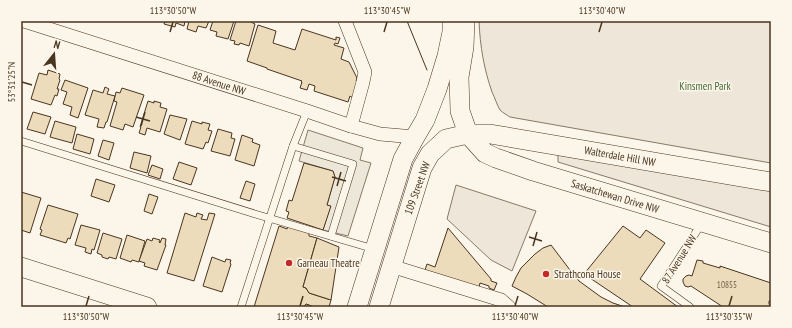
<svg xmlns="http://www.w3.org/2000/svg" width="792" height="328" viewBox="0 0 792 328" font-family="'PT Sans Narrow',sans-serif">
<rect width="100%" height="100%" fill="#fbf6e9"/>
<g fill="#ede6d9" stroke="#887966">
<path d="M479,21H771V163L510,117C507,115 503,113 500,110C497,105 495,98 492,92C484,69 480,46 479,21Z"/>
<path d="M558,155L771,189V227L558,162Z"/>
<path d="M456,185L536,211L512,271L491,260L447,219Z"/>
</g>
<path fill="#ede7d9" stroke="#887966" d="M308,130L363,148L360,160L371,163L348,236L323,230L330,207L327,205L335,177L333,171L299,161Z"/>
<g fill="#ecdcbc" stroke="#4a3520">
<path d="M165,21H185L184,26L176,23L175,27L164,24Z"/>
<path d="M189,21H209L206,28L198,26L196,32L187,29Z"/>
<path d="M213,21H234L228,39L216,36L217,32L210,30Z"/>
<path d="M236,21H249L255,24L249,46L240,43L239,45L234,44L235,41L230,40Z"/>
<path d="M258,25L276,31L273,43L295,50L302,29L336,40V37L340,38L338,44L335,43L334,45L344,48L341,59L349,62L357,78L356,81L358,82L353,98L350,96L348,102L314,91L315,86L309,84L307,90L300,88L302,82H301L302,81L267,69V68L247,61Z"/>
<path d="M48,70L60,74L59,79L60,80L57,89H59L57,96L55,95L51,105L31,99L39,73L47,75Z"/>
<path d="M65,80L88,88L78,118L70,115L72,107L63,104L67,92L61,90Z"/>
<path d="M105,87L109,89L107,94L115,96L107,122H106L104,128L97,127L99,119L85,115L93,90L103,93Z"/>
<path d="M122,88L144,95L133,127L125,124L123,130L110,126L117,102L114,101L116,92L120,93Z"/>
<path d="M148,101L154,103V101L161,103L160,107L167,109L160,132L147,128L145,135L139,133L141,127H140Z"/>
<path d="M33,112L51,117L45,134L27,129Z"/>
<path d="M170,115L187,119L180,140L164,134Z"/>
<path d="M55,121L76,127L72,143L50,137Z"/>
<path d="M192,121L202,124V122L210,124L208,130L212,131L208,143L206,142L203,149L185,144Z"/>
<path d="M218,129L232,133L231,138L235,139L230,156L211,151Z"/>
<path d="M77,134L94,139L90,154L73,149Z"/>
<path d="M242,135L253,139L252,142L260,145L254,166L235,160Z"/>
<path d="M103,140L114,143L109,160L98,156Z"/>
<path d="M134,152L151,156L147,173L130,168Z"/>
<path d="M179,162L197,168L191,185L173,179Z"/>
<path d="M304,163L333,171L335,177L327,205L331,206L323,230L287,218L289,212L286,211L289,200L292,201Z"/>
<path d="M152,165L163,169L160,179L148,175Z"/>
<path d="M96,179L115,185L109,202L91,196Z"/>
<path d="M246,181L255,184L250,201L240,198Z"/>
<path d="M21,192L41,198L30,233L21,230Z"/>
<path d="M149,194L158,197L152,214L144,211Z"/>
<path d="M48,205L78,214L70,239L68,238L66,243L40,235L42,230L40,229Z"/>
<path d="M185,213L196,217L197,213L203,215L201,219L207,220L209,213L215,214L194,281L167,273Z"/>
<path d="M81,225L100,230L94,250L92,249L91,254L85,252L86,248L75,245Z"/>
<path d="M279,226L287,229L288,226L309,233V236L317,238L303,287L306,288L309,293L331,300L329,307H314L306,304L303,307H254Z"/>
<path d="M623,226L640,238L646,230L665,243L640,279L678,307H633L584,274Z"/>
<path d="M448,228L491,279V281L497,283L494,290L489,288V286L480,283L479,287L425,270L427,264L435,267Z"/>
<path d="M103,233L122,239L116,259L109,257L108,259L102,257V255L97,253Z"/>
<path d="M127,235L145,241L139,262L132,260L131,262L120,258Z"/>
<path d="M153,238L160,240L159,242L160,243L162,238L166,239L165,245H166L157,270L144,266L145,263L139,261L147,239L152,241Z"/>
<path d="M317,238L339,247L331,300L309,293L306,288L303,287Z"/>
<path d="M551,245L570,270L579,281L601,297L613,303L625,307H548L527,294L512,286L516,277L521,268L535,254L543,248Z"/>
<path d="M212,257L225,262L226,259L231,260L230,263L231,264L222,292L203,286Z"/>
<path d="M697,260L703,261V263L720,268V266L771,283V300L769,301V304L771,307H723L691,286L688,287L685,286L683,282V279L686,276L689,275L692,276Z"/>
<path d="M306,304L314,307H303Z"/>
</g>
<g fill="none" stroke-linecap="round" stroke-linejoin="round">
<defs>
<g id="service">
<path d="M21,141L255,214L374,249"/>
<path d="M293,146L353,164L331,236"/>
<path d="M241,307L293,146L307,111"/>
<path d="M690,307L661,286L702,223"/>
</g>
<g id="minor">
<path d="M24,21L307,111L351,126L380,134L415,137"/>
<path d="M345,21L365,72L363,82L351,126"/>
<path d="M391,266L501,300L509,307"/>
</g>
<g id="secondary">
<path d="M465,21L464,47L459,77L460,111L468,134L485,153L496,158L533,171L771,243"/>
<path d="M21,267L147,307"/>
<path d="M357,307L403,159L415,137L425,120L437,89L447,56L452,32V21"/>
<path d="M379,307L422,168L430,154L446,139L468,134H490L771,182"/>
</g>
</defs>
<use href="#service" stroke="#4a3520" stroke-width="8"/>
<use href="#minor" stroke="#4a3520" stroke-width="14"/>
<use href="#secondary" stroke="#4a3520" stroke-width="20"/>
<use href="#service" stroke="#fbf6e9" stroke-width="7"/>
<use href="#minor" stroke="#fbf6e9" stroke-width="13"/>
<use href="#secondary" stroke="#fbf6e9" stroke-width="19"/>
<path stroke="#4a3520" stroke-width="1" d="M407,21L427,70"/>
</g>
<path fill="none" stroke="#4a3520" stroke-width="1.5" d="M170,32L173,22M384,32L387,22M599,32L602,22M22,82L32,85M136,117L150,121M141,126L145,112M332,177L346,181M337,186L341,172M529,237L542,241M533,246L537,232M86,306L89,296M300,306L303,296M515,306L518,296M729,306L732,296"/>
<g fill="#c62828" stroke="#fbf6e9" stroke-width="1.5">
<circle cx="289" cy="263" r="4"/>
<circle cx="546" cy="274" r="4"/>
</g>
<g text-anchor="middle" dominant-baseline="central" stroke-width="3" stroke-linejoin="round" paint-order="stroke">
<g font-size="9" fill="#725f47">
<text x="727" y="284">10855</text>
</g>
<g font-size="11" fill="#4a3520" stroke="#fbf6e9">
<text transform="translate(219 83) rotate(18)">88 Avenue NW</text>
<text transform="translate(620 156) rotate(10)">Walterdale Hill NW</text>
<text transform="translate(417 188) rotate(-70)">109 Street NW</text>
<text transform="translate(615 196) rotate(17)">Saskatchewan Drive NW</text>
<text transform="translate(679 259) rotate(-58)">87 Avenue NW</text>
</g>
<g font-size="11" fill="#436837" stroke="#fbf6e9">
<text x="705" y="86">Kinsmen Park</text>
</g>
<g font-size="11" fill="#4a3520" stroke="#fbf6e9" text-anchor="start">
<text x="297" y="263">Garneau Theatre</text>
<text x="554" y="274">Strathcona House</text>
</g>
</g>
<rect width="792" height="328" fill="none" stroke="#fbf6e9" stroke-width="44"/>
<g transform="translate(54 54) rotate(17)" stroke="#fbf6e9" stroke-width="3" paint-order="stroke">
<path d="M0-3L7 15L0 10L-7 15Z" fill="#4a3520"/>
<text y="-6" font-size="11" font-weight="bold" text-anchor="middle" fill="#4a3520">N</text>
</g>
<rect x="22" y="22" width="748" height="284" fill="none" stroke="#4a3520" stroke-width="1.5"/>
<g font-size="10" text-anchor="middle" fill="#4a3520">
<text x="173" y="14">113°30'50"W</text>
<text x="387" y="14">113°30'45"W</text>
<text x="602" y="14">113°30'40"W</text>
<text transform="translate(11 82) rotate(-90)" y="4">53°31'25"N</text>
<text x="86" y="320">113°30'50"W</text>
<text x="300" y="320">113°30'45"W</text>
<text x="515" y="320">113°30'40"W</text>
<text x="729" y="320">113°30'35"W</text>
</g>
</svg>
